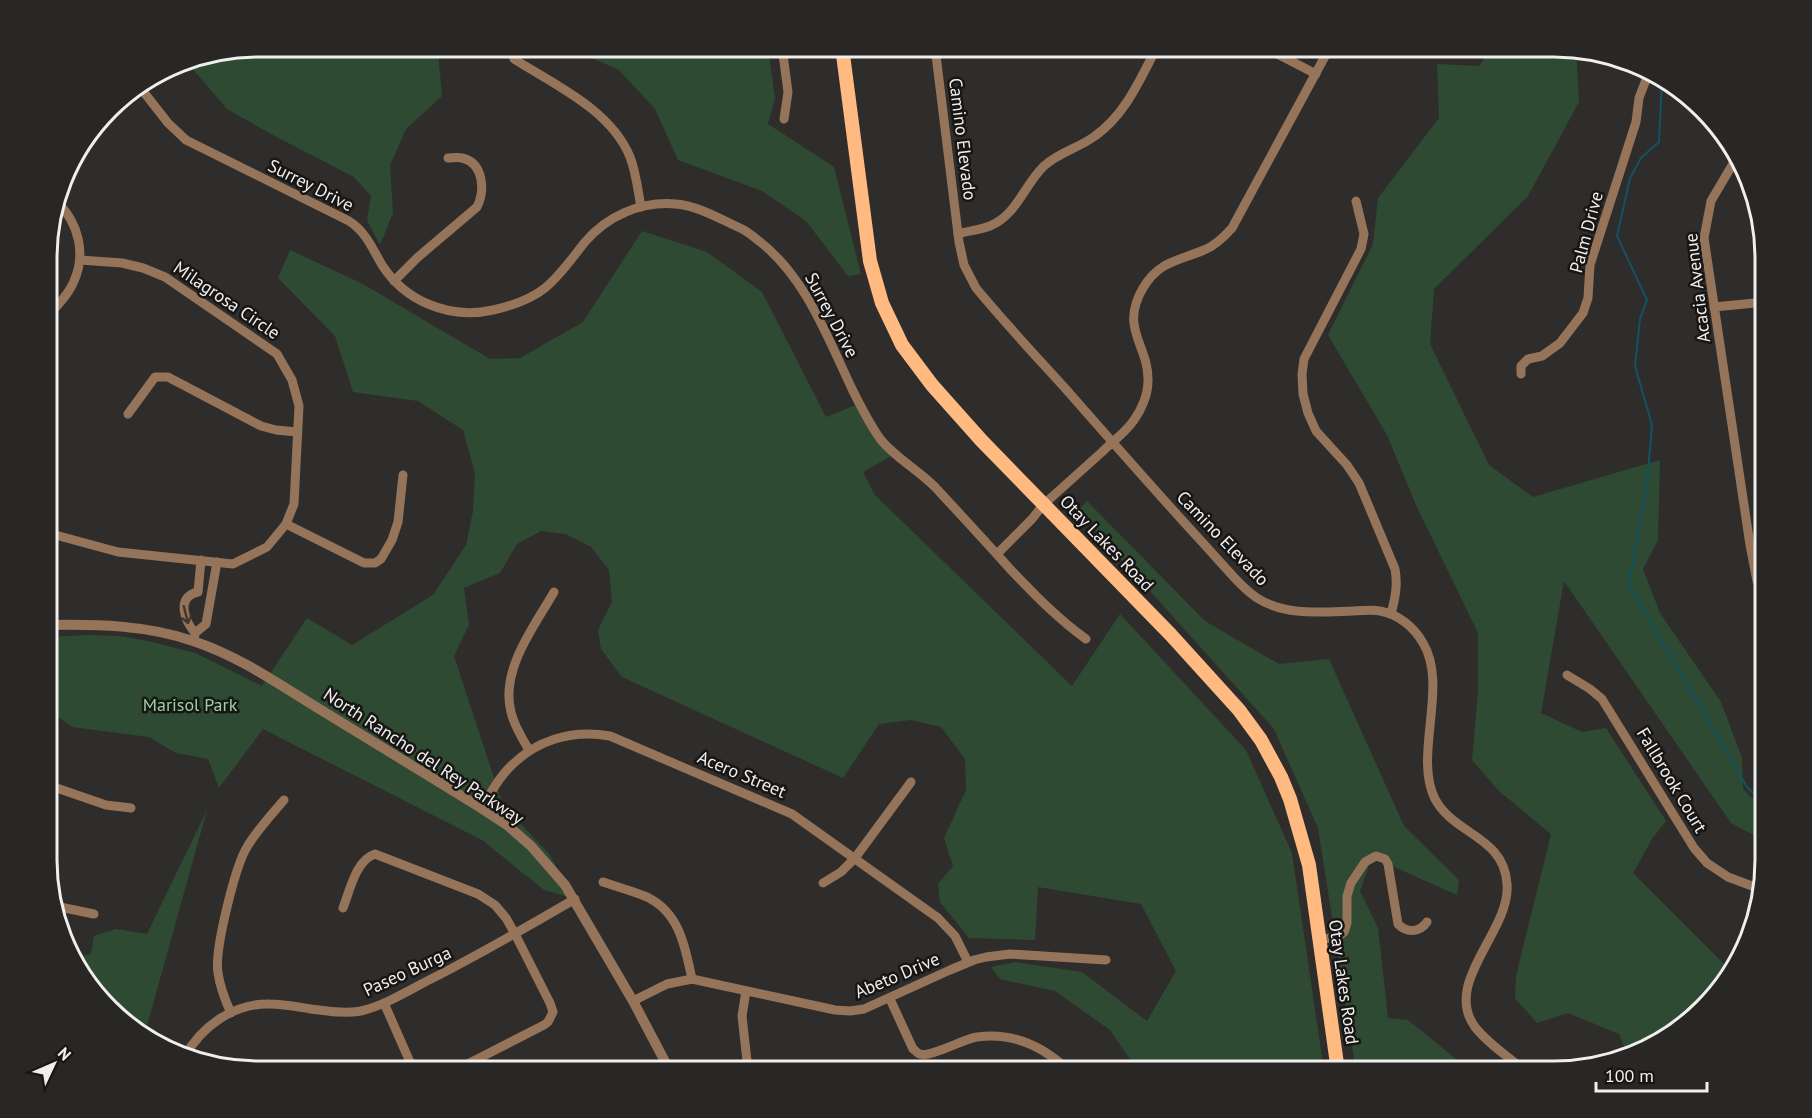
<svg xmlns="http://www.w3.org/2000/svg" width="1812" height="1118" viewBox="0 0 1812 1118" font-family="'PT Sans',sans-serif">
<rect width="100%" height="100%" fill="#2f2d2b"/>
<g fill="#2e4a33">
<path d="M258,47H443L438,52L442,96L406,129L390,165L393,213L380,245L367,220L371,196L354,177L269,133L227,109L186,61Z"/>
<path d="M567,47H768L775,99L768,124L834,167L861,274L848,276L806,221L762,191L678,160L655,109L619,70Z"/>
<path d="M1489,47H1555L1576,49L1579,102L1528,196L1434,289L1430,344L1489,465L1533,497L1660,460L1658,540L1643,569L1660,613L1721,702L1742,758L1743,789L1765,811V841L1731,823L1564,581L1541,713L1582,732L1606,728L1666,821L1652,839L1633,873L1732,972L1730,977L1660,1043L1627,1053L1619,1034L1568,1013L1537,1023L1515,998L1516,976L1551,834L1499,791L1472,760L1478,692V633L1416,505L1387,435L1328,335L1373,244L1378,198L1439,118L1437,64L1480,66Z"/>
<path d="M642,231L707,252L762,292L826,417L858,404L895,454L863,472L874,494L1072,686L1120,614L1246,750L1292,853L1324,1071H1138L1110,1030L1055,991L1000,979L991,967L1015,962L1082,972L1147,1021L1176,971L1141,904L1038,887L1035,940L969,938L940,902L938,884L953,866L944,838L966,790L965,759L941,727L911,720L879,724L843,778L622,677L601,649L598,630L612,602L609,570L591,547L566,534L541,531L517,544L500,573L464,588L469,625L454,656L503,805L549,854L575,899L544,890L482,840L263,729L219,788L208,759L176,753L149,737L72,727L57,716L48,698V637L89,635L119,636L148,641L195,653L262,686L307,618L352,645L433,595L466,545L473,511L475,473L463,430L418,401L353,392L335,336L278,278L290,250L363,284L490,359L520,358L583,322Z"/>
<path d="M1087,501L1205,621L1279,664L1329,659L1404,826L1459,880L1457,895L1372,857L1360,891L1378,928L1388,1018L1408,1020L1471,1071H1356L1318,828L1274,729L1078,511Z"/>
<path d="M207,810L145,1033L143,1037L82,977L75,958L91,954L94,936L116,929L147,934Z"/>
</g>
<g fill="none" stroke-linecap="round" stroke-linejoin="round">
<path stroke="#135264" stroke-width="2" d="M1662,78L1659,142L1641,158L1630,178L1617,236L1647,300L1640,319L1635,366L1652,425L1647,484L1629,585L1747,787L1765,804"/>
<g stroke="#967459" stroke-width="9">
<path d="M782,47L788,92L784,119"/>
<path d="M935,47L959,242L964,265L976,288C1004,322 1034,354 1064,387C1100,428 1136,469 1173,510C1189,528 1205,545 1221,563C1232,575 1243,589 1257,598C1285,616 1320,612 1353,611C1362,611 1372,609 1380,611C1398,614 1414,627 1423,643C1449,686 1413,756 1435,799C1454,835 1504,836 1507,884C1511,931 1442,982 1475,1027C1488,1044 1509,1057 1525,1071"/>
<path d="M1264,47L1316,74"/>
<path d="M514,59C555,85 611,110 630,157C636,172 638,191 641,207"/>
<path d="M139,86L168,123L186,140L349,221C366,232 372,248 382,265C393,282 409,296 428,304C449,313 471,315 493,310C511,306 530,300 545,288C561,275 572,258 585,242C607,216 641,201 676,204C699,206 722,220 742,229C748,232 754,237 759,241C806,277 828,339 853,391C861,407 870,425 881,440C896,458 918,470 935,487C960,514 986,542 1011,570C1035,595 1058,619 1086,639"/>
<path d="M1737,153L1734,162L1711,201L1704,238L1750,545L1757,581L1765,603"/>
<path d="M1356,201L1364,234L1361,249L1304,359L1302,374L1303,394L1308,413L1316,431L1347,465L1359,483L1395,569C1398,585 1395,599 1391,614"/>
<path d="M958,234C968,231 980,230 990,226C1017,215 1024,185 1044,166C1059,152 1079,148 1095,136C1126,114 1140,79 1157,47"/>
<path d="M394,281L417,258L477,207C485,191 484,163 462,158C458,157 452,158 448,158"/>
<path d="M1714,307L1765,302"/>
<path d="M48,316C57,306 69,294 74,281C86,254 79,223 57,202"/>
<path d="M1521,374V366L1528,359L1542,356L1560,343L1583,313L1588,298L1590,265L1636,122L1639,98L1649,72"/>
<path d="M128,414L155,377H168L261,426L276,430L297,432"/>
<path d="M286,524L364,563H375L381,559L392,540L398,522L403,475"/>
<path d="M48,533L118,552L233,564L267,547L286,524L294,504L299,406L292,380L277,354L165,277L143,268L122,263L80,260"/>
<path d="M997,554L1032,519L1043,505C1063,487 1082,470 1102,452C1112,442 1126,432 1134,420C1142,409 1148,394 1148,381C1149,345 1119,329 1143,288C1159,261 1178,261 1204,250C1215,246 1224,237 1232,228L1330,47"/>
<path d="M195,633L206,624L217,562"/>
<path d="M194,641L195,633C185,621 175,597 198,592L201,560"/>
<path d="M1567,675L1590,689L1602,699L1694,848L1707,863L1728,877L1760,889"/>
<path d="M529,750C522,738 514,726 511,712C500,670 534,627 554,592"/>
<path d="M48,785L106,805L131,808"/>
<path d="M481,808C490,795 497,780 508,769C535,740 572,729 610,736L792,814L938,918L955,936L968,962"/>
<path d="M603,882C617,887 633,891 647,897C680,913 685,947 692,979"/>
<path d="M823,883L841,872L855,858L911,782"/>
<path d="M55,906L94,914"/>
<path d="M343,908C350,890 356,860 375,854L478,894L495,905L506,918L515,934L550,1003L553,1012L548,1022L544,1025L454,1071"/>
<path d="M1320,940L1339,936L1344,932L1347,923V896L1351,883L1365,862L1376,856L1385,859L1388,864L1398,924C1407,933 1419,933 1427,922"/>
<path d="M746,991L742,1016L747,1061"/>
<path d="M890,999L913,1049C915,1050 918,1054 920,1054C930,1058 963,1039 977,1037C1013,1032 1044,1047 1069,1071"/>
<path d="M633,1001L667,984L692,979L835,1010L850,1011L864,1009L950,970L974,960L986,957L1010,954L1106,960"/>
<path d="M384,1003L414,1071"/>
<path d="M231,1013C225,1000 220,987 218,973C214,951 235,867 247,847C257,830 271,815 284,800"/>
<path d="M185,1056C202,1026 234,1003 270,1004C284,1004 298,1007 311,1009C328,1011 344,1014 361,1011C386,1005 409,990 431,979C480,954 527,927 575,899"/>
</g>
<path stroke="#967459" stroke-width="10" d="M48,625C97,624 146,625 193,641C239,656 280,685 321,710C375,743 428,775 481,808L507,825L531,846L565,885L633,1001L670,1071"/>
<path stroke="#ffba81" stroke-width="14" d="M842,47L870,261L882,303L902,345L932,385L981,440L1171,635L1239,710L1261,740L1281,777L1290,799L1309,865L1338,1071"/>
</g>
<defs><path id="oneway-shaft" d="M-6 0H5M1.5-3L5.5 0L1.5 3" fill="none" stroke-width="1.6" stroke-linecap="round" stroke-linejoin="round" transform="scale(1.5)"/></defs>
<use stroke="#43372d" href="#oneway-shaft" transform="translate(186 615) rotate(76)"/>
<g text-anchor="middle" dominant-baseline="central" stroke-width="5" stroke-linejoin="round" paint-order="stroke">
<g font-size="18" fill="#f0efed" stroke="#171615">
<text transform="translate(963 139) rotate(83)">Camino Elevado</text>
<text transform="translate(311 185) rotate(27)">Surrey Drive</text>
<text transform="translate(1586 232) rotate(-75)">Palm Drive</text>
<text transform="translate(1697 288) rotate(-97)">Acacia Avenue</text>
<text transform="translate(227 300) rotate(34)">Milagrosa Circle</text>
<text transform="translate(832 315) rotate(62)">Surrey Drive</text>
<text transform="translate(1223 538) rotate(46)">Camino Elevado</text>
<text transform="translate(1107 543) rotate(46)">Otay Lakes Road</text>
<text transform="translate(424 756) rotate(33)">North Rancho del Rey Parkway</text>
<text transform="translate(742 774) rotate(23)">Acero Street</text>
<text transform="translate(1672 780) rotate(59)">Fallbrook Court</text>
<text transform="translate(407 971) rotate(-25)">Paseo Burga</text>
<text transform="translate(897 975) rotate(-23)">Abeto Drive</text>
<text transform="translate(1344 982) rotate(82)">Otay Lakes Road</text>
</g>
<g font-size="18" fill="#97d5a0" stroke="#171615">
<text x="190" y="704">Marisol Park</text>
</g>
</g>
<path d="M0 0H1812V1118H0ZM258 57H1554A201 201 0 0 1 1755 258V860A201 201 0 0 1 1554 1061H258A201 201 0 0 1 57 860V258A201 201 0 0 1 258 57Z" fill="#282726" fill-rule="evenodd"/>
<path fill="none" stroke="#f0efed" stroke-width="3" d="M258 57H1554A201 201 0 0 1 1755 258V860A201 201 0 0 1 1554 1061H258A201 201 0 0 1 57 860V258A201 201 0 0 1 258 57Z"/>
<g transform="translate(54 1064) rotate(46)" stroke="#171615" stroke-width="4.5" paint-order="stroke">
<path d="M0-4.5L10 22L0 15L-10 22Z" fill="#f0efed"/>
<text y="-9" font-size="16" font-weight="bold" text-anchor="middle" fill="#f0efed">N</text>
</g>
<path d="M1596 1082v9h111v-9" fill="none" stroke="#f0efed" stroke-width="3"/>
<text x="1605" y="1082" font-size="18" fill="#f0efed" stroke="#171615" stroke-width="4.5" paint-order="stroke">100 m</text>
</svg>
